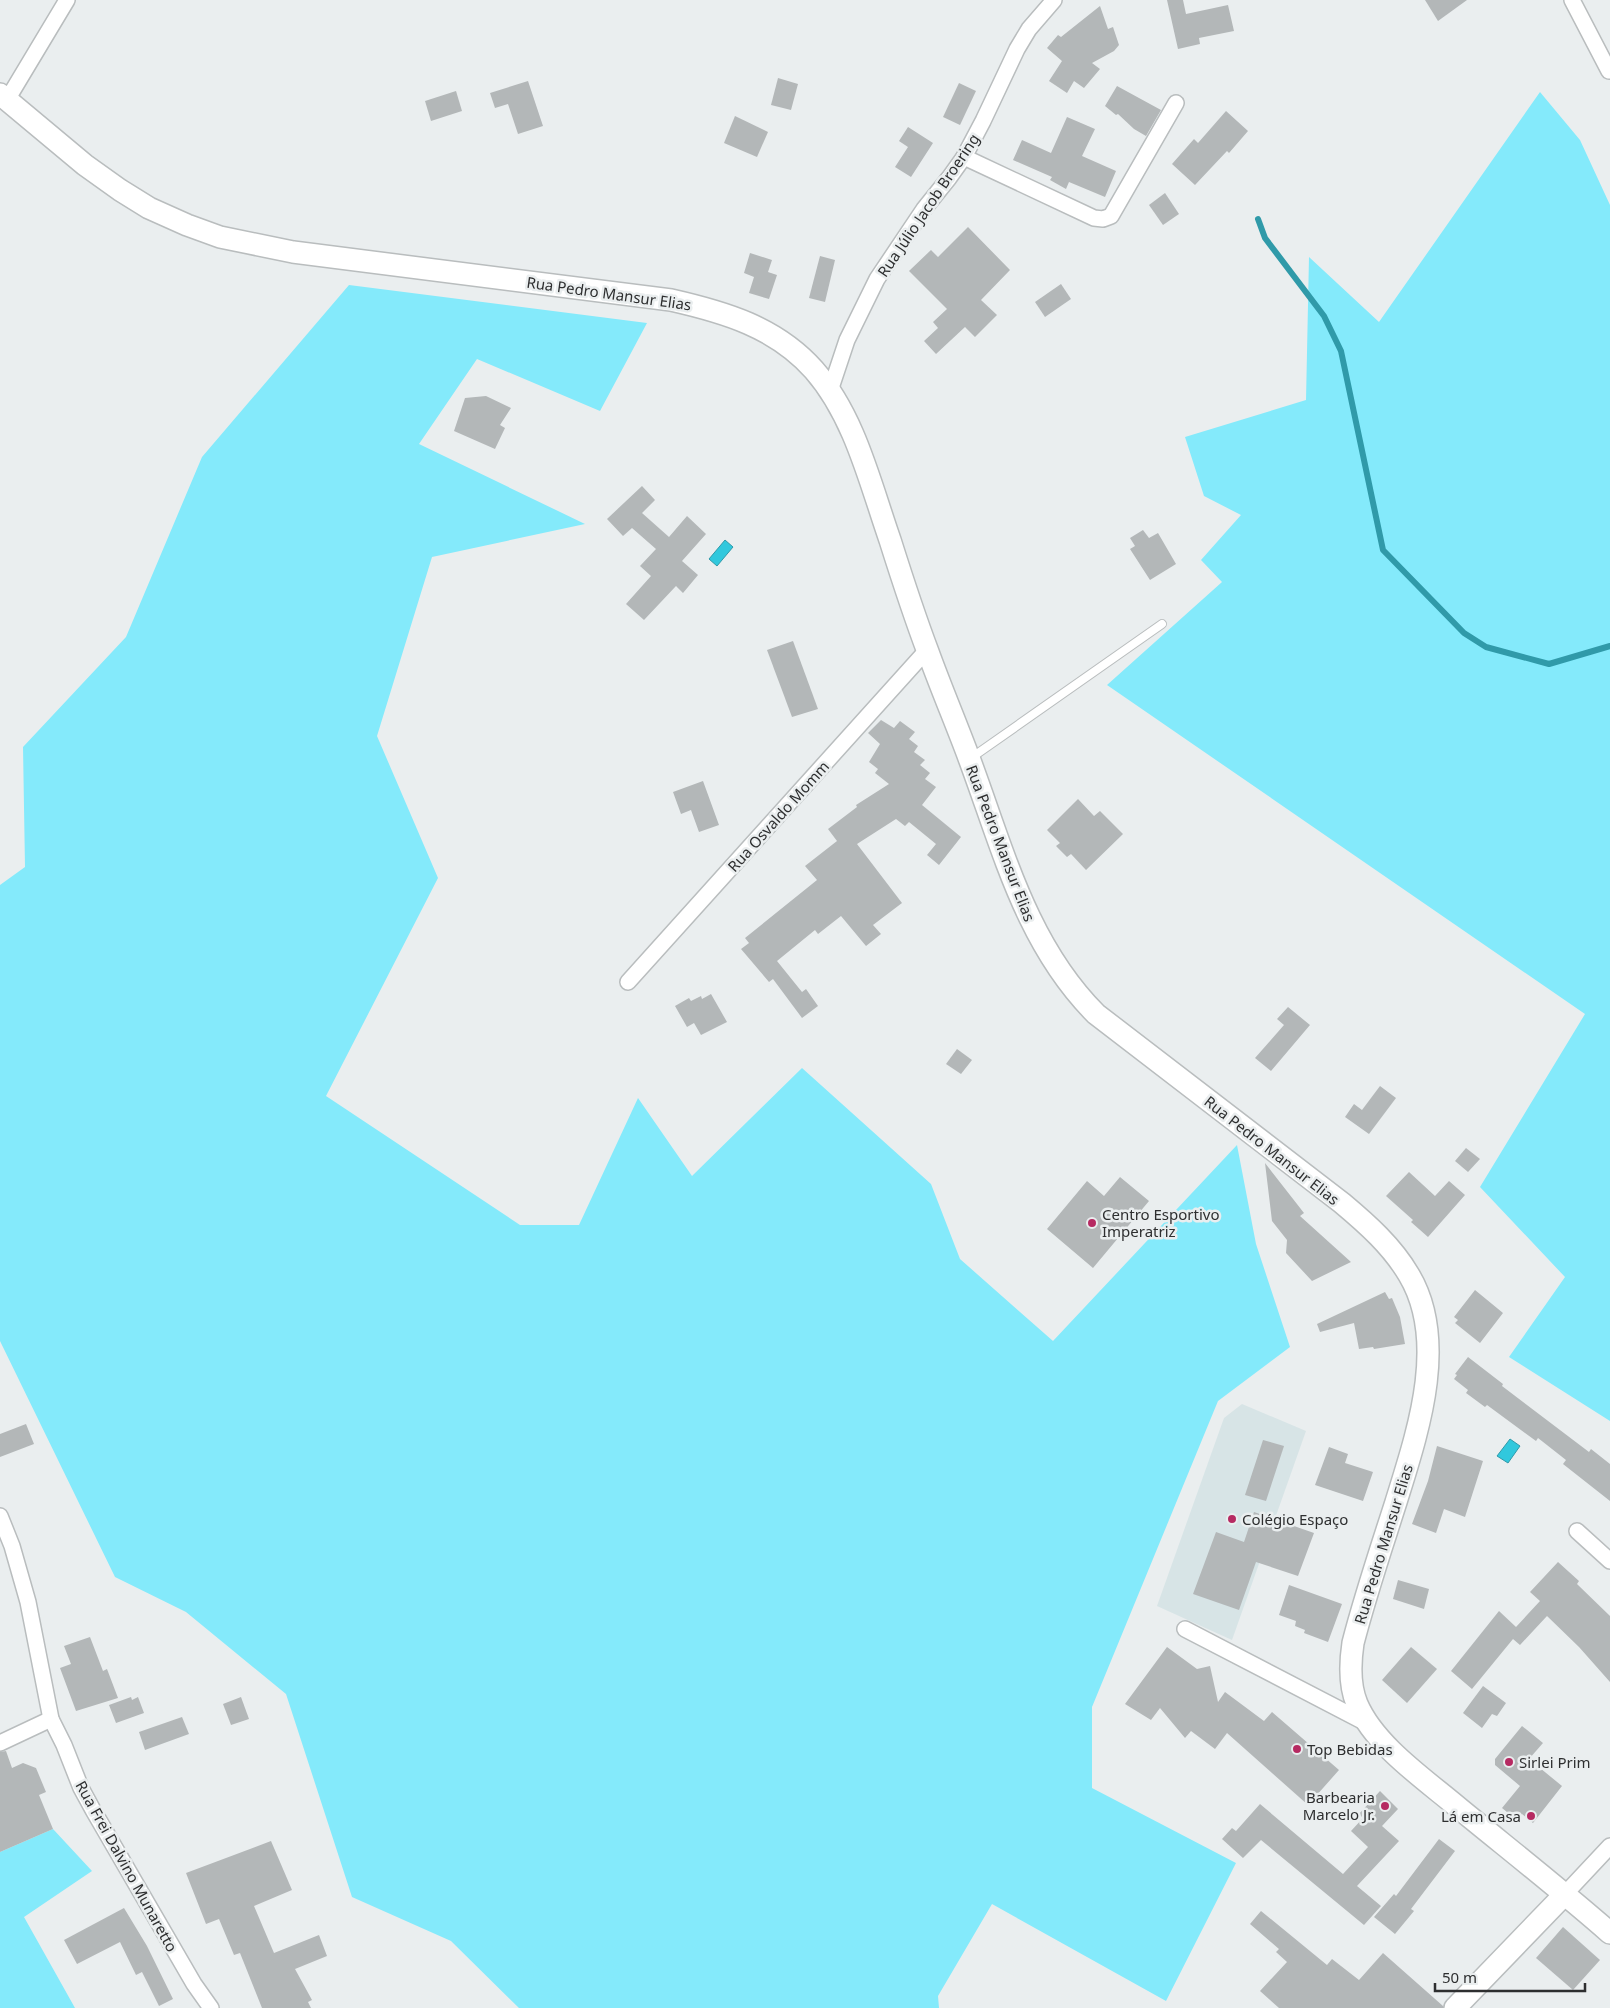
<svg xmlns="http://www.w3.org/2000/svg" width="1610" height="2008" viewBox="0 0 1610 2008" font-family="'Noto Sans',sans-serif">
<rect width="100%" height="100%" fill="#eaeeef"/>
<path fill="#d7e4e6" d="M1242,1404L1306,1431L1232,1640L1157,1606L1224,1418Z"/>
<g fill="#84eafb">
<path d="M1540,92L1580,140L1610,205V1421L1509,1357L1565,1277L1480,1187L1585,1014L1107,685L1222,582L1201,560L1241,515L1204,496L1185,437L1306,400L1309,257L1379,322Z"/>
<path d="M349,285L647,323L600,411L477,359L419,444L585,524L432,557L377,736L438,878L326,1096L520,1225H579L638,1098L692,1176L802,1068L931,1184L960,1259L1053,1341L1237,1145L1256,1244L1290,1347L1218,1401L1092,1707V1788L1236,1863L1166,2001L992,1904L938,1996L939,2008H519L451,1941L352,1897L286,1694L186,1612L115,1577L0,1341V885L25,867L23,747L126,637L202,457Z"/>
<path d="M53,1829L92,1871L24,1917L75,2008H0V1852Z"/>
</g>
<g fill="#31c8dd" stroke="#309aa9">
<path d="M725,540L733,547L717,566L709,559Z"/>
<path d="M1510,1439L1520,1446L1508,1463L1497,1456Z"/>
</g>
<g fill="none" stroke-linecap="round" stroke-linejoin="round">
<path stroke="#309aa9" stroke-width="6" d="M1258,219L1265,238L1324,316L1341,351L1383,550L1464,633L1486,647L1549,664L1610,646"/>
</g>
<g fill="#b3b7b8">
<path d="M1167,0H1183L1186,14L1228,5L1234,31L1199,38L1200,44L1178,49Z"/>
<path d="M1425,0H1467L1438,21Z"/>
<path d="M1100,6L1108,29L1113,27L1119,45L1114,51L1092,63L1100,69L1084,88L1074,81L1067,93L1049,81L1062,61L1047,48L1058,35L1061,37Z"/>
<path d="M778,78L798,84L791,110L771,105Z"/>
<path d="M528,81L543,126L518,134L508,104L495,108L490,93Z"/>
<path d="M959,83L976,91L960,125L943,117Z"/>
<path d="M1117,86L1161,110L1146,136L1134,129L1118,114L1116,115L1105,106Z"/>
<path d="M456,91L462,111L431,121L425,101Z"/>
<path d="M1226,111L1248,131L1229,153L1227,151L1195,185L1172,164L1194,139L1198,143Z"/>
<path d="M735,116L768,132L757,157L724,143Z"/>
<path d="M1067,117L1095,129L1082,156L1116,171L1105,197L1069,182L1066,189L1050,180L1052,177L1013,160L1022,140L1051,153Z"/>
<path d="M908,127L933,143L911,177L895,167L908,147L899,141Z"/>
<path d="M1165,193L1179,214L1163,225L1149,205Z"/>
<path d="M968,227L1010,270L981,300L997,315L975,337L965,327L936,354L924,341L938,328L933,322L947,309L909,271L931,250L938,257Z"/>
<path d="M750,253L772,260L768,272L777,275L769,299L749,293L754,277L744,273Z"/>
<path d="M820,256L835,260L825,302L809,298Z"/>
<path d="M1061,284L1071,299L1045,317L1035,302Z"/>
<path d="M486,396L511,408L500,425L505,428L495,449L454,431L465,398Z"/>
<path d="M642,486L655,500L642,513L669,537L687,516L706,534L682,561L698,575L683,593L676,586L644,620L626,604L651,576L640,566L656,549L632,528L623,536L607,519Z"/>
<path d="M1143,530L1149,538L1158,533L1176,564L1150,580L1130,549L1135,546L1130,538Z"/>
<path d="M793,641L818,709L792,717L767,650Z"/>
<path d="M881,720L894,728L900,721L915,732L909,739L918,746L914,752L925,760L920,765L930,773L925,779L936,787L922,805L961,837L939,865L927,855L936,844L909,822L905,826L896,819L857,844L902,903L873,925L881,934L866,946L841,916L818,934L815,930L777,961L802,992L806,989L818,1006L802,1018L773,979L769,982L741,949L749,943L745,938L817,880L805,866L837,841L828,829L857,807L856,805L889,784L875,773L878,769L869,762L880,744L868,733Z"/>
<path d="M703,781L719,825L699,832L691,810L681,814L673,792Z"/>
<path d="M1078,799L1094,816L1100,811L1123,834L1086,870L1071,854L1067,857L1056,846L1060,843L1047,830Z"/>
<path d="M711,994L727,1022L701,1035L694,1023L687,1027L675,1006L689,998L691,1001L701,996L702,999Z"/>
<path d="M1288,1007L1310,1025L1271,1071L1255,1058L1284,1025L1277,1019Z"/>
<path d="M957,1049L972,1060L961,1074L946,1064Z"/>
<path d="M1380,1086L1396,1098L1369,1134L1345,1117L1354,1104L1362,1110Z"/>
<path d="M1466,1148L1480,1159L1468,1172L1455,1161Z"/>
<path d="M1265,1163L1304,1213L1300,1216L1351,1262L1312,1281L1286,1253L1287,1240L1272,1221Z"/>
<path d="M1409,1172L1435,1196L1449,1181L1465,1195L1428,1237L1411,1222L1413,1220L1386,1196Z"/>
<path d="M1120,1177L1149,1201L1093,1268L1047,1229L1087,1181L1104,1196Z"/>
<path d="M1475,1290L1503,1313L1480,1343L1455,1323L1458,1320L1454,1317Z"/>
<path d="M1385,1292L1389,1299L1392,1298L1400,1317L1405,1344L1374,1349L1373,1347L1359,1349L1354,1323L1320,1332L1317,1324Z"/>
<path d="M1468,1357L1503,1384L1502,1386L1589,1452L1591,1449L1610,1464V1501L1563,1464L1566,1460L1538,1438L1536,1441L1487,1405L1485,1407L1466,1393L1468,1390L1454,1379L1457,1375L1455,1374Z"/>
<path d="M26,1424L34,1444L0,1457V1434Z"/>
<path d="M1263,1440L1284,1446L1266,1501L1245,1495Z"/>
<path d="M1437,1446L1483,1461L1465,1517L1444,1509L1436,1533L1412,1524L1428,1481Z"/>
<path d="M1329,1447L1348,1454L1345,1463L1373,1472L1363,1501L1315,1485Z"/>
<path d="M1254,1512L1314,1533L1298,1576L1256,1562L1239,1610L1193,1594L1216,1532L1244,1542Z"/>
<path d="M1558,1562L1579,1581L1577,1584L1610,1616V1682L1579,1647L1547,1616L1520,1645L1513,1639L1472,1689L1451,1671L1499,1611L1516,1627L1540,1601L1530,1592Z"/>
<path d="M1398,1580L1429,1589L1424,1609L1393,1599Z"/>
<path d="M1289,1585L1342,1604L1328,1642L1304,1633L1305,1630L1295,1626L1296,1621L1279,1615Z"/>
<path d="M90,1637L103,1671L107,1669L118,1698L76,1711L60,1668L71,1664L64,1646Z"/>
<path d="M1167,1647L1197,1669L1210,1666L1218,1702L1225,1692L1264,1721L1272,1712L1339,1770L1308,1805L1227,1733L1215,1749L1191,1731L1185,1738L1160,1708L1151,1720L1125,1704Z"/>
<path d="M1411,1647L1437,1669L1407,1703L1382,1680Z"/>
<path d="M1483,1686L1506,1703L1497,1716L1492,1714L1482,1728L1463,1713Z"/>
<path d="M131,1697L132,1700L138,1697L144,1713L116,1723L109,1705Z"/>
<path d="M241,1697L249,1719L231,1725L223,1704Z"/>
<path d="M182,1717L189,1734L145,1750L139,1732Z"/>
<path d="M1522,1726L1543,1743L1529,1759L1562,1786L1533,1823L1522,1814L1517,1820L1502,1808L1520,1786L1495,1765V1759Z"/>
<path d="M6,1751L12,1768L23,1763L36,1768L46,1792L39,1795L53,1829L0,1852V1752Z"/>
<path d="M1380,1791L1398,1809L1382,1826L1399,1841L1357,1886L1381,1906L1364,1925L1261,1840L1243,1858L1222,1839L1232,1828L1236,1831L1260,1804L1343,1874L1368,1847L1351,1831L1363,1818L1359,1814Z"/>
<path d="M1439,1839L1455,1851L1411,1909L1414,1911L1395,1934L1374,1917L1394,1894L1396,1896Z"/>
<path d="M271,1841L292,1890L254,1906L274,1953L319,1935L327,1956L295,1969L312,2000L308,2002L311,2008H262L240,1953L234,1955L219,1919L206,1924L186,1873Z"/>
<path d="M124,1908L147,1946L173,1999L159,2006L142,1972L136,1975L120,1942L77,1964L64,1940Z"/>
<path d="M1261,1911L1327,1965L1332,1959L1359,1980L1383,1953L1443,2006V2008H1279L1260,1991L1287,1962L1276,1952L1279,1949L1250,1924Z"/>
<path d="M1563,1927L1600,1960L1573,1990L1536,1958Z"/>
</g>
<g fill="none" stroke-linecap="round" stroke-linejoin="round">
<defs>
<path id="lane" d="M971,758L1162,624"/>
<g id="street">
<path d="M1572,0L1609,71"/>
<path d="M7,100L67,0"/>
<path d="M964,157L1094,218L1103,219L1111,216L1176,103"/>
<path d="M830,391L847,340L877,279L924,209L949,178L964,157L983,121L1017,49L1029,29L1054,0"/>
<path d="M628,982L927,650"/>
<path d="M0,1516L12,1546L28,1602L51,1719L64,1745L81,1788L93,1810L194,1984L211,2008"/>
<path d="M1577,1531L1610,1561"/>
<path d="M1185,1629L1368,1724"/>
<path d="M0,1743L51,1719"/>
<path d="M1565,1894L1610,1846"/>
</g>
<g id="secondary">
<path d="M0,94L85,165L120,190L149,208L187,225L220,237L293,252L671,300C724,312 776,327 814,370C855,417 870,483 890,540C902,578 914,615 928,652C941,688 956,723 969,758C1003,849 1026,944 1096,1014L1342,1203C1367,1224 1392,1246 1409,1275C1449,1342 1417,1434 1396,1502C1381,1549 1365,1596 1353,1643C1350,1663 1349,1685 1357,1704C1375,1746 1426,1780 1460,1809C1510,1850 1561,1890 1610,1933"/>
<path d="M1455,2008L1565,1894"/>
</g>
</defs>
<use href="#lane" stroke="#b9bdbe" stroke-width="10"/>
<use href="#street" stroke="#b9bdbe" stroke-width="18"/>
<use href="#secondary" stroke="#b9bdbe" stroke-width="24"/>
<use href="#lane" stroke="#fff" stroke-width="8"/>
<use href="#street" stroke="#fff" stroke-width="15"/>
<use href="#secondary" stroke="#fff" stroke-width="21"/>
</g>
<g fill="#b62a62" stroke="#eaeeef" stroke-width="2">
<circle cx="1092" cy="1223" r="5"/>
<circle cx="1232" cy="1519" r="5"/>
<circle cx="1297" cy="1749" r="5"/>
<circle cx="1509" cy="1762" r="5"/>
<circle cx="1385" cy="1806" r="5"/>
<circle cx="1531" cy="1816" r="5"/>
</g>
<g text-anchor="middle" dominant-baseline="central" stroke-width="5" stroke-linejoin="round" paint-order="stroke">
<g font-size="15" fill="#2e2f30" stroke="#eaeeef">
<text transform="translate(928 205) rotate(-56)">Rua Júlio Jacob Broering</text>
<text transform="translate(609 293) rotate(8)">Rua Pedro Mansur Elias</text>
<text transform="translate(778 816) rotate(-48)">Rua Osvaldo Momm</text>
<text transform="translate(1001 843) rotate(69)">Rua Pedro Mansur Elias</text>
<text transform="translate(1272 1150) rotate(38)">Rua Pedro Mansur Elias</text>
<text transform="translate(1383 1544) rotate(-73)">Rua Pedro Mansur Elias</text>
<text transform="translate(127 1866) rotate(61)">Rua Frei Dalvino Munaretto</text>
</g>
<g font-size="15" fill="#2e2f30" stroke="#eaeeef" text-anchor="start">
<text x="1102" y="1214">Centro Esportivo<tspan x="1102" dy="17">Imperatriz</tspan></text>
<text x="1242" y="1519">Colégio Espaço</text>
<text x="1307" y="1749">Top Bebidas</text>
<text x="1519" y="1762">Sirlei Prim</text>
<text x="1375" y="1797" text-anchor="end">Barbearia<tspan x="1375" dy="17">Marcelo Jr.</tspan></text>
<text x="1521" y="1816" text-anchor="end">Lá em Casa</text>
</g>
</g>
<path d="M1435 1983v8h150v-8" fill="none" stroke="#2e2f30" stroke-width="2.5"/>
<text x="1442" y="1983" font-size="15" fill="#2e2f30" stroke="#eaeeef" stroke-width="4" paint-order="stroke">50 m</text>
</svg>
